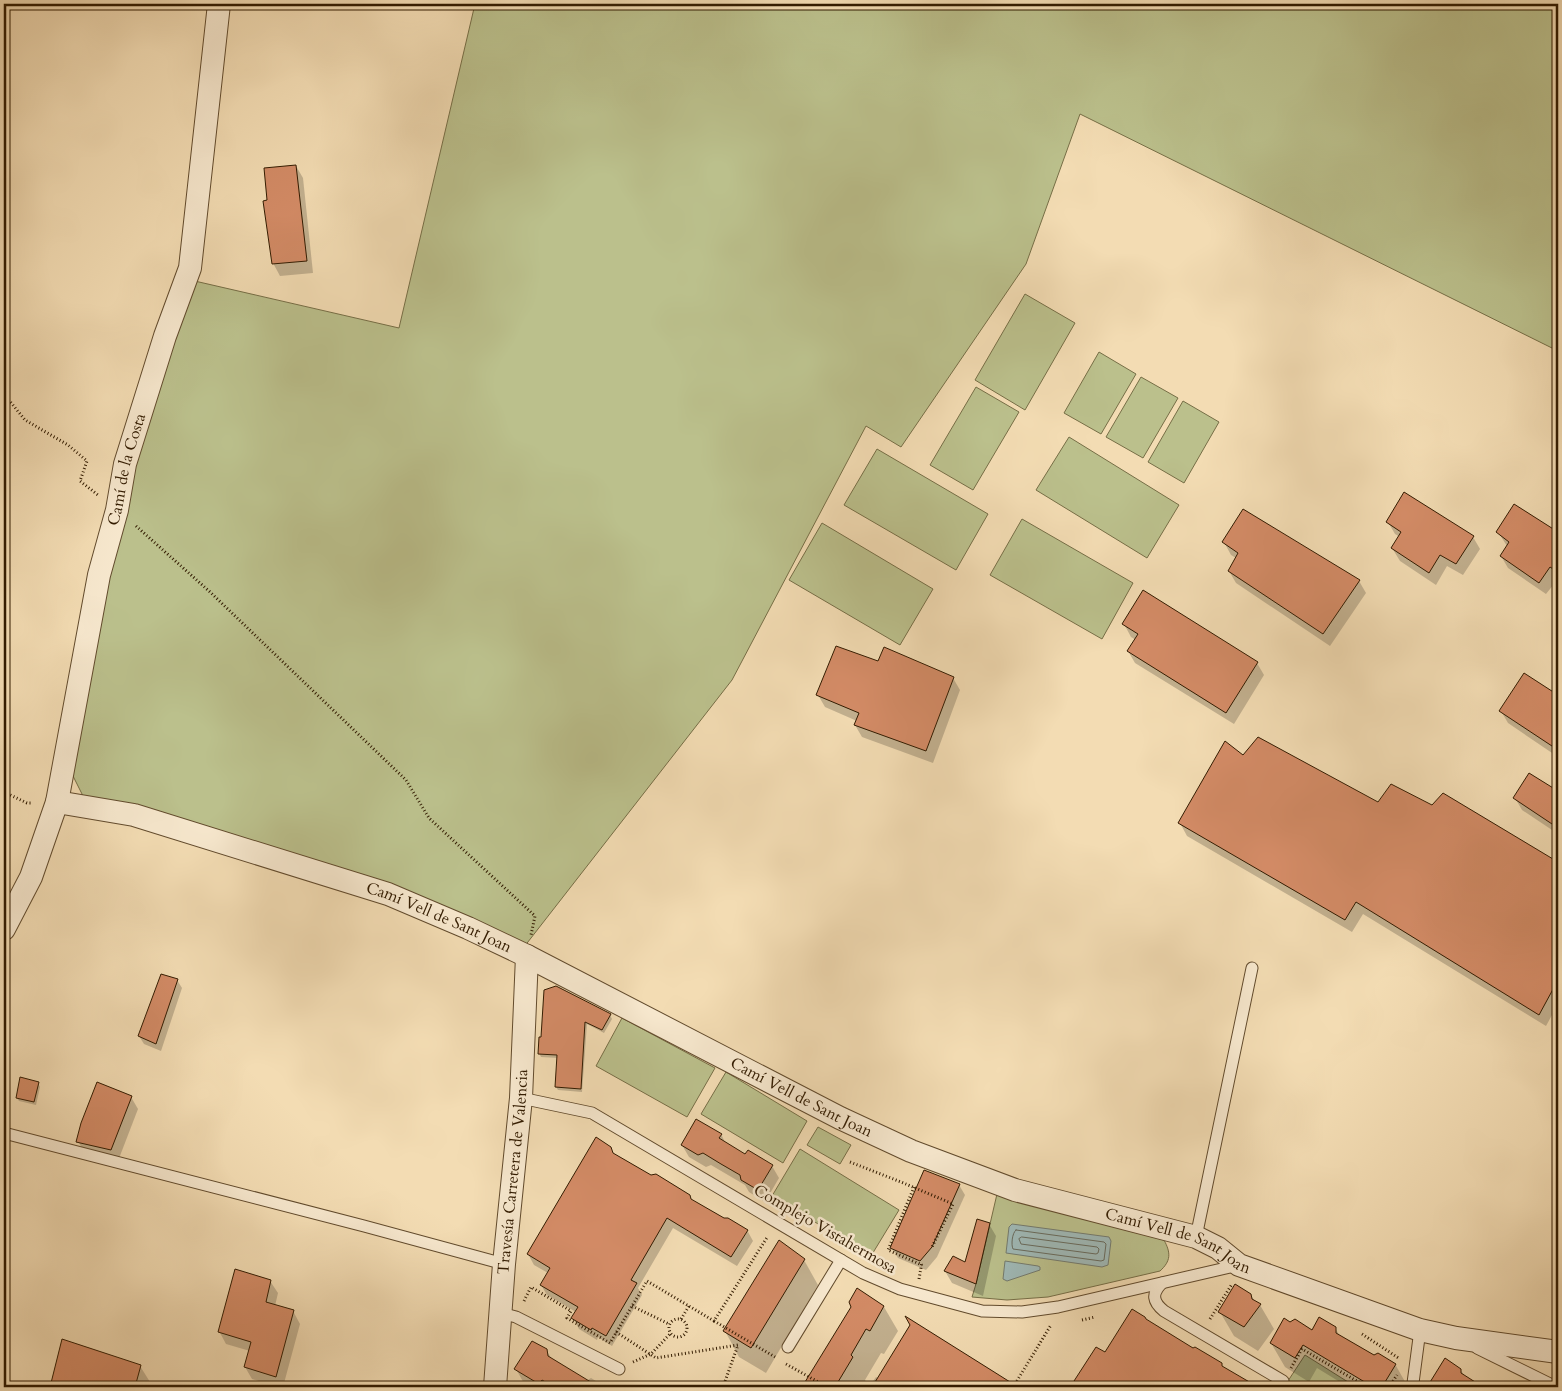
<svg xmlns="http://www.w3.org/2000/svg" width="1562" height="1391" viewBox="0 0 1562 1391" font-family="Cardo,serif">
<rect width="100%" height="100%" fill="#f3dcb3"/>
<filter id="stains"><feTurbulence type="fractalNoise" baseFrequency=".004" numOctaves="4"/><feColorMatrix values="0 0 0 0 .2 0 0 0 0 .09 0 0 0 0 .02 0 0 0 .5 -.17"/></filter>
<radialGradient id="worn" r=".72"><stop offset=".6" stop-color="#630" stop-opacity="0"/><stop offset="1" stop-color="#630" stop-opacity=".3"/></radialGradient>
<g fill="#bbc08c" stroke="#766e46">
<path d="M475,4H1558V351L1080,114L1026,264L901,447L866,426L732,680L524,947L84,798L71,772L117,510L186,279L399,328Z"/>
<path d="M1025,294L1075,323L1025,410L975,380Z"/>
<path d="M1099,352L1136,374L1101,434L1064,413Z"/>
<path d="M1141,377L1178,398L1143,458L1106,437Z"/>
<path d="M976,387L1019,412L973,490L930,465Z"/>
<path d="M1183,401L1219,422L1184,483L1148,462Z"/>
<path d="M1069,437L1179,505L1147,558L1036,490Z"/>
<path d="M877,449L988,514L956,570L844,505Z"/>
<path d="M1022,519L1133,583L1102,639L990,575Z"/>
<path d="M822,523L933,589L900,645L789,580Z"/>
<path d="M622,1018L715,1068L687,1117L596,1066Z"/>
<path d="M726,1072L807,1121L783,1163L701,1114Z"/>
<path d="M818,1127L851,1145L840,1164L807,1145Z"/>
<path d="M800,1149L899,1210L871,1256L772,1196Z"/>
<path d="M997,1194L1164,1240C1171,1253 1171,1261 1160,1271L1048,1297L1007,1300L972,1297L976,1284Z"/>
<path d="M1305,1355L1356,1387H1284Z"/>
</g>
<g fill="#9fb9b7" stroke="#737a6e">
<path d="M1012,1224L1109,1237L1111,1241L1108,1265L1102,1267L1006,1253L1009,1227Z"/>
<path d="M1005,1261L1038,1266L1040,1267V1270L1007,1281L1003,1279Z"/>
</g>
<g fill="#0003">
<path d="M296,166L303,178L313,273L280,276L273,263L269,201Z"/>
<path d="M1515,506L1558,534V579L1546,594L1508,568L1501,556L1507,546L1498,532Z"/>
<path d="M1388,522L1473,537L1480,549L1463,575L1447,566L1436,585L1400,561L1392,548L1400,537L1395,534Z"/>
<path d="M1224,542L1359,581L1366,593L1330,646L1236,583L1229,571L1236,558L1231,555Z"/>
<path d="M1124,624L1257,663L1264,675L1234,724L1135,663L1128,651L1136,640L1131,637Z"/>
<path d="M879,663L953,678L960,690L933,763L862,737L855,725L857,721L825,707L818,695Z"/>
<path d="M1524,675L1558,697V757L1508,723L1501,711Z"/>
<path d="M1243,756L1378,803L1432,807L1443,794L1558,864V1004L1546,1026L1363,914L1352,932L1187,836L1180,823Z"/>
<path d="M1529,775L1558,793V834L1522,810L1515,798Z"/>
<path d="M177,980L182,988L161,1051L144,1044L139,1036Z"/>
<path d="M545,991L610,1015L612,1019L604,1033L587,1024L582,1092L558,1090L556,1087L558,1058L541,1057L539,1053L542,1038Z"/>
<path d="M38,1083L40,1087L36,1105L19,1101L17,1098Z"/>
<path d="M131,1097L138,1109L118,1161L85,1154L78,1141Z"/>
<path d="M721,1134L726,1144L746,1155L748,1151L772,1166L779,1178L765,1202L749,1192L745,1185L711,1165L706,1167L689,1157L682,1145Z"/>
<path d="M614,1155L692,1201L747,1230L753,1241L737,1266L673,1228L638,1288L642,1295L612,1346L598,1337L597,1340L579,1329L573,1318L576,1312L547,1295L541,1285L548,1273L534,1265L528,1254Z"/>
<path d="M959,1185L965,1195L937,1257L926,1270L898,1258L892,1248Z"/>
<path d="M1558,1188V1203L1555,1197Z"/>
<path d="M989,1224L996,1236L983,1296L952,1283L945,1271L966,1263Z"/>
<path d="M804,1260L818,1285L766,1373L739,1357L725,1331Z"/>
<path d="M270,1281L278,1293L275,1306L293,1311L300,1324L283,1387H278L252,1379L245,1367L250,1351L226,1344L219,1331Z"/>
<path d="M1251,1295L1255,1302L1260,1305L1274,1329L1258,1351L1234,1336L1220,1312Z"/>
<path d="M884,1307L898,1331L884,1354L881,1353L865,1380L867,1383L864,1387H809L806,1382Z"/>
<path d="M908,1320L1017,1387H869L876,1377L879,1379L911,1325Z"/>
<path d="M1146,1321L1221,1364L1223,1368L1256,1387H1079L1076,1381L1105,1354Z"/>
<path d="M1335,1328L1340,1336L1374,1357L1395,1364L1408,1387H1348L1317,1368L1309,1382L1285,1367L1271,1343L1312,1332Z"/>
<path d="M63,1341L140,1366L150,1382L148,1387H51Z"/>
<path d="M546,1350L552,1359L586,1381L591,1378L606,1387H526L516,1369Z"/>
<path d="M1460,1369L1472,1387L1429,1386Z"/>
<path d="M736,1381L747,1387H732Z"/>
</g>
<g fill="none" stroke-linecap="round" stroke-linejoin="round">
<g stroke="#686a5c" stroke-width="1">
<path d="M1016,1230L1104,1242L1106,1244L1104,1260L1101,1261L1013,1249C1011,1245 1012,1233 1016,1230Z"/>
<path d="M1022,1237L1097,1247L1099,1249L1098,1253L1096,1254L1021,1244L1019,1239Z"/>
</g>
</g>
<g fill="#d38b66" stroke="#321b00">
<path d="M296,165L307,261L272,264L263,201L267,200L264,168Z"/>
<path d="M1404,492L1474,536L1456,564L1440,555L1429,573L1391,548L1401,532L1386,522Z"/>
<path d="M1514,504L1558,532V572L1550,567L1539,583L1500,556L1509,542L1496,532Z"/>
<path d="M1243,509L1360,580L1323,634L1228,571L1238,553L1222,542Z"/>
<path d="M1143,590L1258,662L1226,713L1127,651L1138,634L1122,624Z"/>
<path d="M836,646L878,661L884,647L954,677L926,751L854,725L859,713L816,695Z"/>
<path d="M1524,673L1558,695V750L1499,711Z"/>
<path d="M1258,737L1378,802L1391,784L1432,805L1443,793L1558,862V980L1539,1015L1356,902L1345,920L1178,823L1225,741L1243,755Z"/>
<path d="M1529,773L1558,791V828L1513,798Z"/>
<path d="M161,974L178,979L156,1044L138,1036Z"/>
<path d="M556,986L611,1014L602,1030L585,1022L581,1089L555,1087L557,1055L538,1054L539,1037H541L544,990Z"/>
<path d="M20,1077L39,1082L34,1102L16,1098Z"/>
<path d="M97,1082L132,1096L111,1150L76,1142L81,1123Z"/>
<path d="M696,1119L722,1134L719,1138L745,1154L748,1150L773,1165L758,1190L741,1180L740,1175L721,1164L703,1153L698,1155L681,1145Z"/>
<path d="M596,1137L611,1147L613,1153L651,1175L656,1174L690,1195L691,1199L724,1218H728L748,1230L731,1257L667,1218L631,1280L637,1283L606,1336L592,1328L591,1330L571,1318L578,1307L540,1285L550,1268L527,1254Z"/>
<path d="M924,1170L960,1184L932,1247L920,1261L890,1248Z"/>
<path d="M977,1219L990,1223L976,1284L944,1271L953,1256L965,1262Z"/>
<path d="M779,1240L805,1259L751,1348L723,1331Z"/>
<path d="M235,1269L271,1280L266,1302L294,1310L276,1377L244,1367L251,1342L218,1332Z"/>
<path d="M1235,1284L1251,1294L1252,1299L1261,1304L1244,1327L1218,1312Z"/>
<path d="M857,1288L884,1306L870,1331L866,1329L851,1355L853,1357L835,1387H814L805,1382L851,1307L849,1302Z"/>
<path d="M1132,1309L1145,1317L1146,1319L1193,1348L1195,1347L1222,1363V1366L1258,1387H1085L1074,1381L1096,1347L1105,1352Z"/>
<path d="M905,1316L991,1370L1018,1387H872L910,1325Z"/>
<path d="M1319,1317L1336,1327V1333L1374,1355L1378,1353L1396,1364L1382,1387H1373L1303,1345L1295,1358L1270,1343L1284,1318L1290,1322L1295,1319L1312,1330Z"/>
<path d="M62,1339L141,1365L135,1387H50Z"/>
<path d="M532,1341L547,1349L548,1356L599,1387H554L542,1380L539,1384L514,1369Z"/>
<path d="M1445,1358L1461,1369V1373L1483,1387H1427Z"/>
</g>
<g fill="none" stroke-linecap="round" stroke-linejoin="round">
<defs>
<g id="service">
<path d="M521,1098L592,1113L863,1273L900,1289L982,1311L1022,1312L1058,1307L1239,1265"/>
<path d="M4,1133L364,1226L504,1264"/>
<path d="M1196,1237L1252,968"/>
<path d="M1162,1283C1151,1294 1153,1302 1164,1311L1283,1381"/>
<path d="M501,1313L516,1317L619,1369"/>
<path d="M788,1347L841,1260"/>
<path d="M1477,1348L1556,1387"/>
<path d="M1415,1387L1413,1383L1420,1330"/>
</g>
<g id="minor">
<path id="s1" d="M57,802L134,815L388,894L468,928L527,956L840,1118L911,1151L1015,1190L1196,1237L1218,1248L1239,1265L1420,1330L1456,1338L1558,1352"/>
<path id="s2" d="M4,929L31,877L57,802L99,575L117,510L125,464L165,336L190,268L219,4"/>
<path id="s3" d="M495,1387L504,1264L521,1098L527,956"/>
</g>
</defs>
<use href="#service" stroke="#624b2d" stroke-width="13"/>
<use href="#minor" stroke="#624b2d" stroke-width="24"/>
<g stroke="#321b00" stroke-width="3" stroke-dasharray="1 2.5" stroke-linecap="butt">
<path d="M4,394L25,420L68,445L87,461L80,481L98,495"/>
<path d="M136,526L209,591L406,780L429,818L535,916L531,935"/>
<path d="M4,792L27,803H33"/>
<path d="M850,1162L901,1182L953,1204L932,1247"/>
<path d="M914,1187L888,1250L922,1265"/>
<path d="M919,1279L922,1262"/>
<path d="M524,1301L531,1287L571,1311L567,1318L610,1343L647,1281L714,1321L768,1236"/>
<path d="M632,1306L669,1324"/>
<circle cx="678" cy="1328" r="9"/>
<path d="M681,1319L689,1306"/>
<path d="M1210,1319L1232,1284"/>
<path d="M1082,1320L1095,1317"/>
<path d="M714,1321L775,1357"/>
<path d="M616,1332L656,1358L738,1345L723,1387"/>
<path d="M1362,1334L1400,1359"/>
<path d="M633,1362L651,1354L670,1334"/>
<path d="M786,1364L827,1387"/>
<path d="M1291,1368L1302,1349L1367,1387"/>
<path d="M1015,1384L1051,1325"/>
<path d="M1389,1387L1397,1375"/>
</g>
<use href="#service" stroke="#f7e8ce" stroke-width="11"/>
<use href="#minor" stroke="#f7e8ce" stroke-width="22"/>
</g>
<g text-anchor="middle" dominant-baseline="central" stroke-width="5" stroke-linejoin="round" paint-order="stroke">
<g font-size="16" fill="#321b00" stroke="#f7e8ce">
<text stroke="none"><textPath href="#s2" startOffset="478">Camí de la Costa</textPath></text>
<text stroke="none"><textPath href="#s1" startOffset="400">Camí Vell de Sant Joan</textPath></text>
<text stroke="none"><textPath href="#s1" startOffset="805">Camí Vell de Sant Joan</textPath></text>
<text stroke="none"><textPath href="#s3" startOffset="216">Travesía Carretera de Valencia</textPath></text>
<text transform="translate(825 1229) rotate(30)">Complejo Vistahermosa</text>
<text stroke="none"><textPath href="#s1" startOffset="1210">Camí Vell de Sant Joan</textPath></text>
</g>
</g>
<rect width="1562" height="1391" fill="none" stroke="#f3dcb3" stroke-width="20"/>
<rect x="5" y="5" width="1552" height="1381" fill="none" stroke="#321b00" stroke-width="2.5"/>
<rect x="10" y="10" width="1542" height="1371" fill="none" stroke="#321b00"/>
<rect width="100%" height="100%" filter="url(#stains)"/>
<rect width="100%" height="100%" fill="url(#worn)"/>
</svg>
